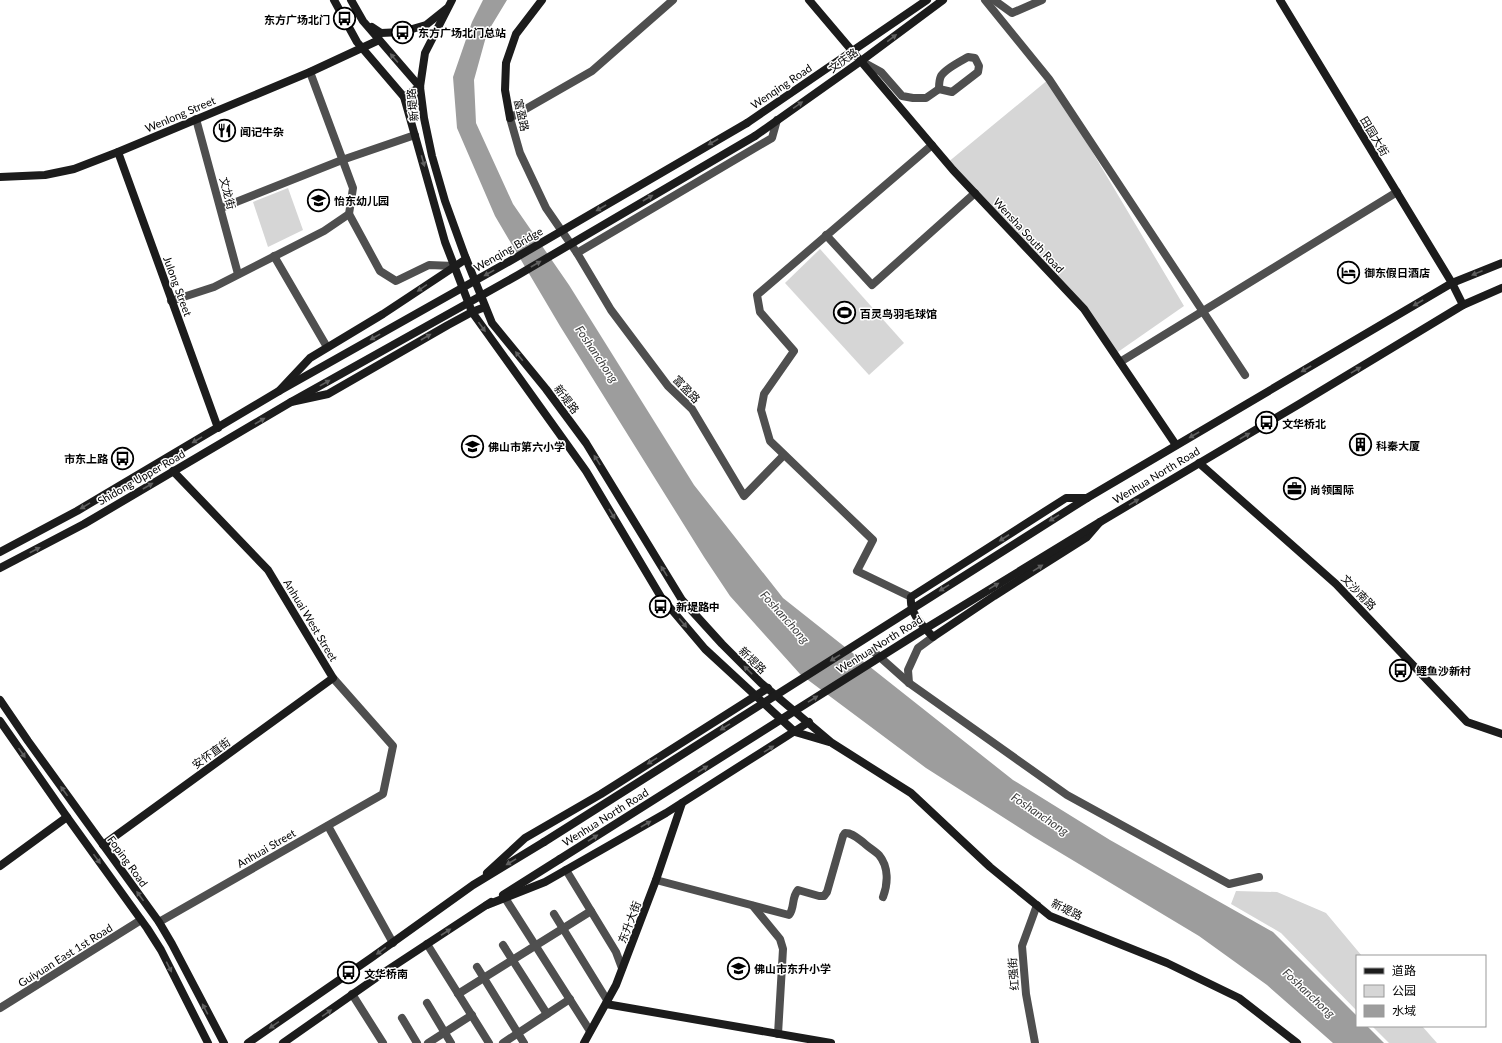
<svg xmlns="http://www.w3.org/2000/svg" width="1502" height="1043" viewBox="0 0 1502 1043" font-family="Lato,'Noto Sans SC',sans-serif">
<rect width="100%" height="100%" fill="#fff"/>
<g fill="#d6d6d6">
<path d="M1049,79L1184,306L1115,354L1084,309L947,163Z"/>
<path d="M288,188L303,230L268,247L253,202Z"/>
<path d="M820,249L904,343L869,375L785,283Z"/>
<path d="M1236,891L1277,892L1326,913L1362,956H1357V1011L1281,933L1231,904Z"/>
<path d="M1372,1026H1422L1437,1043H1389Z"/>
</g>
<path fill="#9d9d9d" d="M483,0H507L487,33L474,80L476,123L513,204L569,285L694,485L783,598L1013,780L1110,840L1273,932L1357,1016V1026H1367L1384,1043H1333L1267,985L1199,936L1034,837L926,768L800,674L730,596L704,557L560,326L495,216L457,128L453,77L472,22Z"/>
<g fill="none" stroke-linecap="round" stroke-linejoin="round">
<g stroke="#4f4f4f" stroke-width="8">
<path d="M673,0L592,71L510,118L520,153L546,208L577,253L772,138L777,120"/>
<path d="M985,0L1049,79L1245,375"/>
<path d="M994,0L1012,13L1042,0"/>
<path d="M968,57L975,58L979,66L978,72L952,92L939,89C939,85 939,80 941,76C945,69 961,61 968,57Z"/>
<path d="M861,61L881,72L902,96L913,98H926L939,89"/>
<path d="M196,119L238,274"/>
<path d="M221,208L342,160L415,135"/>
<path d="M349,214L380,271L396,281L429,265L454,266"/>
<path d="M826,235L872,285L975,193"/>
<path d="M577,253L611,310L668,386L692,409L744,496L784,455"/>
<path d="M274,256L327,347"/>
<path d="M171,301L214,287L324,231L349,214L353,188L310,72"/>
<path d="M1120,362L1397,192"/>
<path d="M911,597L857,571L873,540L770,441L761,410L764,394L794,351L760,312L757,295L932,145"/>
<path d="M873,651L909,683L1067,795L1229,884L1259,877"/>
<path d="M909,683L908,670L918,648L933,637"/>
<path d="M328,826L393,943"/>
<path d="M566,870L616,952L622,968"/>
<path d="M656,880L789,915C795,908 791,898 798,890L819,896H824L827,892L843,836L845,833C853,833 857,838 864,843C868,847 875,851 879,855C889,867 888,884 883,897"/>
<path d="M505,898L590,1031"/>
<path d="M753,906L780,939L783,949L778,1034"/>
<path d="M554,914L607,1000"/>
<path d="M159,922L383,794L393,746L333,678"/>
<path d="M427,944L489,1043"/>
<path d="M503,945L547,1014"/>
<path d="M477,967L524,1043"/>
<path d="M352,994L383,1043"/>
<path d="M458,994L591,911"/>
<path d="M427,1003L451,1043"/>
<path d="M0,1008L141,920"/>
<path d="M402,1018L417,1043"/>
<path d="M428,1043L472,1015"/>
<path d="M503,1043L570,999"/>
<path d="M1035,1043L1026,994L1022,946L1037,905"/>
</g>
<g stroke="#1c1c1c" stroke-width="8">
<path d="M334,0L357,42L404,97L445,242L472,312L586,471L661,597L705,649L795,732L829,742"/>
<path d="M351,0L363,21L420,87"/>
<path d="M452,0L425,53L420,87L424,118L432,156L445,201L465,256L492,323L546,389L586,443L682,600L722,644L761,683L832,743L911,793L990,867L1050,916L1167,963L1239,998L1297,1043"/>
<path d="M809,0L953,170L1084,309L1176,445"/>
<path d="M1280,0L1452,283L1463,305"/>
<path d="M372,27L381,33L402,32L426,25L446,9"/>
<path d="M404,97L420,87"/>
<path d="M510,118L505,90L506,63L516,34L542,0"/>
<path d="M747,123L927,0"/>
<path d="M755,136L861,61L943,0"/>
<path d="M118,152L218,428"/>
<path d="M0,177L45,175L74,169L118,152L310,72L379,40"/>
<path d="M1502,263L1452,283L1087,498H1066L911,597C909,613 923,626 933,637L994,596L1087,537L1100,522L1301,403L1463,305L1502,288"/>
<path d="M1199,463L1336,584L1467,722L1502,734"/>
<path d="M0,552L77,511L279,391L310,358L383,314L466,259"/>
<path d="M0,568L84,524L291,402L328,394L448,325L472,312L485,307"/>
<path d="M0,700L28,741L159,922L172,944L224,1043"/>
<path d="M0,721L67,817L147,928L161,950L208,1043"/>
<path d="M103,845L333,678L268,570L173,471"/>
<path d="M0,866L67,817"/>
<path d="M487,873L525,838L601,794L768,688"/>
<path d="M503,895L560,859"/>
<path d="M487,905L545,882L666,813L809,722"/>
<path d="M606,1004L831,1043"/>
<path d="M248,1043L371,958L473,885L544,842"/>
<path d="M283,1043L383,973L491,902"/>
<path d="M584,1043L616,985L656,880L682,803"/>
</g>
<g stroke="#1c1c1c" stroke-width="8">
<path d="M279,391L510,261L747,123"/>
<path d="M291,402L518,275L755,136"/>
<path d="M544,842L1087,498"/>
<path d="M560,859L915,635L1100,522"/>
</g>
</g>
<defs><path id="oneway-solid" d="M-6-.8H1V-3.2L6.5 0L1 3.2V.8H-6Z"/></defs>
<g fill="#606060">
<use href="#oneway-solid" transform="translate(892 38) rotate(-37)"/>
<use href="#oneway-solid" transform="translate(394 58) rotate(-131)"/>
<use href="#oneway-solid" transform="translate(798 105) rotate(-35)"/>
<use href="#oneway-solid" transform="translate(713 142) rotate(150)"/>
<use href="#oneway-solid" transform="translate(423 161) rotate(74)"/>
<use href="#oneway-solid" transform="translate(648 198) rotate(-30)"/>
<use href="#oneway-solid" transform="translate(601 208) rotate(150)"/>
<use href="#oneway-solid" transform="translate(536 264) rotate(-30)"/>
<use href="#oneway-solid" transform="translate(489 273) rotate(151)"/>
<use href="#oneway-solid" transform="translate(1477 273) rotate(158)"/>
<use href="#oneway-solid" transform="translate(422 288) rotate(146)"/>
<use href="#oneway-solid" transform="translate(1418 303) rotate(150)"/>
<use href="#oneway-solid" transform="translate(482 327) rotate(54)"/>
<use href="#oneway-solid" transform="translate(375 337) rotate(151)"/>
<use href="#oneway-solid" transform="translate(426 337) rotate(-30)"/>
<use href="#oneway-solid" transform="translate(519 356) rotate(-129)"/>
<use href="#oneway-solid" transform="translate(1306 369) rotate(150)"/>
<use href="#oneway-solid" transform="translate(1356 370) rotate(-31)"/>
<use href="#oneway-solid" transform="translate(325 383) rotate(-29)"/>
<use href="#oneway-solid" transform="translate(260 421) rotate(-30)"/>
<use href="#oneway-solid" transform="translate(1194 435) rotate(150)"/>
<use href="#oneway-solid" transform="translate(1245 436) rotate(-30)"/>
<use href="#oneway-solid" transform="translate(197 440) rotate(149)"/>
<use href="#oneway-solid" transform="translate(597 460) rotate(-122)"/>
<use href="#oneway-solid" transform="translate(148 486) rotate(-30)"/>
<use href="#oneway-solid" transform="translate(1134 502) rotate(-31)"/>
<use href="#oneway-solid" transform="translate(85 506) rotate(149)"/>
<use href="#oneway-solid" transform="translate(612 514) rotate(59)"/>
<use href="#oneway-solid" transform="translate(1054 518) rotate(148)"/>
<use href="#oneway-solid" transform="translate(1004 538) rotate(147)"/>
<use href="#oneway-solid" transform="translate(35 550) rotate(-28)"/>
<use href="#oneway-solid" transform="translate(1038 568) rotate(-32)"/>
<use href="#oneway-solid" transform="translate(664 571) rotate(-122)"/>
<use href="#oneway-solid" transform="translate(994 586) rotate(-31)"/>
<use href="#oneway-solid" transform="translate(944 588) rotate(148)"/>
<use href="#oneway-solid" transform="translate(683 623) rotate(50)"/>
<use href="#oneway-solid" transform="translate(835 658) rotate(148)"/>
<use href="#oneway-solid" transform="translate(748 670) rotate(-135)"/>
<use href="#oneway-solid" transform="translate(813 699) rotate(-32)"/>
<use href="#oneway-solid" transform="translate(725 727) rotate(148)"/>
<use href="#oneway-solid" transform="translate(769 749) rotate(-32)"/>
<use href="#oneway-solid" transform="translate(22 753) rotate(55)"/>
<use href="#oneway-solid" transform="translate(652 761) rotate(148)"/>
<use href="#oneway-solid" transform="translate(703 769) rotate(-32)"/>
<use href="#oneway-solid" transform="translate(64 791) rotate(-126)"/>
<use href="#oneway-solid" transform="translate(646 824) rotate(-30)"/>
<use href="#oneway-solid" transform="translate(593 838) rotate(-32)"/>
<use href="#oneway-solid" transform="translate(97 859) rotate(54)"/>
<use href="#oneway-solid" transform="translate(511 862) rotate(149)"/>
<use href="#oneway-solid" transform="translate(140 896) rotate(-126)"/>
<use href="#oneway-solid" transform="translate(446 932) rotate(-33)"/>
<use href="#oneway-solid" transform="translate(381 951) rotate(144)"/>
<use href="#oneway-solid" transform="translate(169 967) rotate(63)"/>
<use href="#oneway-solid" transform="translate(205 1009) rotate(-118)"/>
<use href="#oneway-solid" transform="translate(327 1013) rotate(-35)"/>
<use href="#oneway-solid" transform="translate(274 1025) rotate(145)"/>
</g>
<defs>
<symbol id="bus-ring" viewBox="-11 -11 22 22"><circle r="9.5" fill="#fff" stroke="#000" stroke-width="1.5"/><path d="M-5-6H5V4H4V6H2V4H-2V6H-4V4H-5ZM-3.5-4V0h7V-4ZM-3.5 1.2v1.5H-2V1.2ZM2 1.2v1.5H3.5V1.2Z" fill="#000"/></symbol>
<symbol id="restaurant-ring" viewBox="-11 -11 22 22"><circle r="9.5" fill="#fff" stroke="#000" stroke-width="1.5"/><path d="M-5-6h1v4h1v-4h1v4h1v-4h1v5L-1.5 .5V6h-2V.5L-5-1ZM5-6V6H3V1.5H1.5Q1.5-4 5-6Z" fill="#000"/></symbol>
<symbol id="school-ring" viewBox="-11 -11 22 22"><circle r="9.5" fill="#fff" stroke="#000" stroke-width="1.5"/><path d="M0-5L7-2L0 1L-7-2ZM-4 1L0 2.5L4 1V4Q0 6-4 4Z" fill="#000"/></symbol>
<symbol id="hotel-ring" viewBox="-11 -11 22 22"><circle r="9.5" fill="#fff" stroke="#000" stroke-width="1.5"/><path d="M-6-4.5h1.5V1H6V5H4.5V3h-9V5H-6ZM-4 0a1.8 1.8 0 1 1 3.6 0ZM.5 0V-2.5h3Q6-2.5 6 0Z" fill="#000"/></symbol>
<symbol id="stadium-ring" viewBox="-11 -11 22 22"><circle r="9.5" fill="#fff" stroke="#000" stroke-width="1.5"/><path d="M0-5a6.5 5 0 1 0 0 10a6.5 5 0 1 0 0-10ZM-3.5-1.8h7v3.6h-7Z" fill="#000"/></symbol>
<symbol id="building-ring" viewBox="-11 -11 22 22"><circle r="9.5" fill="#fff" stroke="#000" stroke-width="1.5"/><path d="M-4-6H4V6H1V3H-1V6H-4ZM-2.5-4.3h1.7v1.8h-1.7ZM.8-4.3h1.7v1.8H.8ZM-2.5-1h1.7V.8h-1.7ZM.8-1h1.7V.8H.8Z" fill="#000"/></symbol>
<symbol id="office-ring" viewBox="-11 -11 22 22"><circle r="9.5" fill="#fff" stroke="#000" stroke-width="1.5"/><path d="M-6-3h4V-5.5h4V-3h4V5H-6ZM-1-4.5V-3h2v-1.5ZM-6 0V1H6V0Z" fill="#000"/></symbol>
</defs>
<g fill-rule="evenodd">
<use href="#bus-ring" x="332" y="6" width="25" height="25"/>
<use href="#bus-ring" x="390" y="20" width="25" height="25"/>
<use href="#restaurant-ring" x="212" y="118" width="25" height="25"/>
<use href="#school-ring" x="306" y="188" width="25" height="25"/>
<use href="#hotel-ring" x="1336" y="260" width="25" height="25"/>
<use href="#stadium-ring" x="832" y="300" width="25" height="25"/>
<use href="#bus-ring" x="1254" y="410" width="25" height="25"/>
<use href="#building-ring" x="1348" y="432" width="25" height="25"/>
<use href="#school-ring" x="460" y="434" width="25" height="25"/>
<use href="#bus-ring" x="110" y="446" width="25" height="25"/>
<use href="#office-ring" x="1282" y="476" width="25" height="25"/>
<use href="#bus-ring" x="648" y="594" width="25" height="25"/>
<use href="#bus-ring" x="1388" y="658" width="25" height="25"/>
<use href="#school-ring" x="726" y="956" width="25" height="25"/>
<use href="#bus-ring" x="336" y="960" width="25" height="25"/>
</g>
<g text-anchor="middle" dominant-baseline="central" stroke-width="3" stroke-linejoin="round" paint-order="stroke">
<g font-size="11" font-weight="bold" fill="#000" stroke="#fff" text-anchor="start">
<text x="330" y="19" text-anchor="end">东方广场北门</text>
<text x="418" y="32">东方广场北门总站</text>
<text x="240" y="131">闻记牛杂</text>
<text x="334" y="200">怡东幼儿园</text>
<text x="1364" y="272">御东假日酒店</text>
<text x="860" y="313">百灵鸟羽毛球馆</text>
<text x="1282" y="423">文华桥北</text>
<text x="1376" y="445">科秦大厦</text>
<text x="488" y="446">佛山市第六小学</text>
<text x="108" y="458" text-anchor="end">市东上路</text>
<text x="1310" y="489">尚领国际</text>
<text x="676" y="606">新堤路中</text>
<text x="1416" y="670">鲤鱼沙新村</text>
<text x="754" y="968">佛山市东升小学</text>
<text x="364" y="973">文华桥南</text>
</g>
<g font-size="11" fill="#000" stroke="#fff">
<text transform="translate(843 60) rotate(-36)">文庆路</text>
<text transform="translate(781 86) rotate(-34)">Wenqing Road</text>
<text transform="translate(412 105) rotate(-96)">新堤路</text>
<text transform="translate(180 114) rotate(-23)">Wenlong Street</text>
<text transform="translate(522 115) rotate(77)">富盈路</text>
<text transform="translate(1375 136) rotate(59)">田园大街</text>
<text transform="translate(228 193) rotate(75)">文龙街</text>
<text transform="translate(1029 235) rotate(47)">Wensha South Road</text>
<text transform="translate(508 249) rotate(-30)">Wenqing Bridge</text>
<text transform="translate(178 286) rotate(70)">Julong Street</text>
<text transform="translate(687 389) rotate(46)">富盈路</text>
<text transform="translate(567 399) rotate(53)">新堤路</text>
<text transform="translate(1156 475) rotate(-31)">Wenhua North Road</text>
<text transform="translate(141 477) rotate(-30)">Shidong Upper Road</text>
<text transform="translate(1359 592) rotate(46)">文沙南路</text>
<text transform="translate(311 620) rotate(59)">Anhuai West Street</text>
<text transform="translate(879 644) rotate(-32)">Wenhua North Road</text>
<text transform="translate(753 660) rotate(44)">新堤路</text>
<text transform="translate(211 753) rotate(-36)">安怀直街</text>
<text transform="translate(605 817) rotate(-32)">Wenhua North Road</text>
<text transform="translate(266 848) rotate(-30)">Anhuai Street</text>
<text transform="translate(128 861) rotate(54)">Foping Road</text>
<text transform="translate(1067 909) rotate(26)">新堤路</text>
<text transform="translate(629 922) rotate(-69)">东升大街</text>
<text transform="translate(65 955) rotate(-32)">Guiyuan East 1st Road</text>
<text transform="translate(1013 974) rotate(-94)">红强街</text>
</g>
<g font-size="12" font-style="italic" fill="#3e3e3e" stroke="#fff">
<text transform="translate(597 354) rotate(56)">Foshanchong</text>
<text transform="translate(785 617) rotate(48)">Foshanchong</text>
<text transform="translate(1040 814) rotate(34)">Foshanchong</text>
<text transform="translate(1309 993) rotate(43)">Foshanchong</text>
</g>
</g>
<rect x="1356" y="955" width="130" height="72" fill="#ffffff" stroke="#999999"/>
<rect x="1364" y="968" width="20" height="6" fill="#1c1c1c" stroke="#999999"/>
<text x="1392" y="975" font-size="12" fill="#000000">道路</text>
<rect x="1364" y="985" width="20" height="12" fill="#d6d6d6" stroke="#999999"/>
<text x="1392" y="995" font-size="12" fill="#000000">公园</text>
<rect x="1364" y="1005" width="20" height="12" fill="#9d9d9d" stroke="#999999"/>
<text x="1392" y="1015" font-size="12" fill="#000000">水域</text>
</svg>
